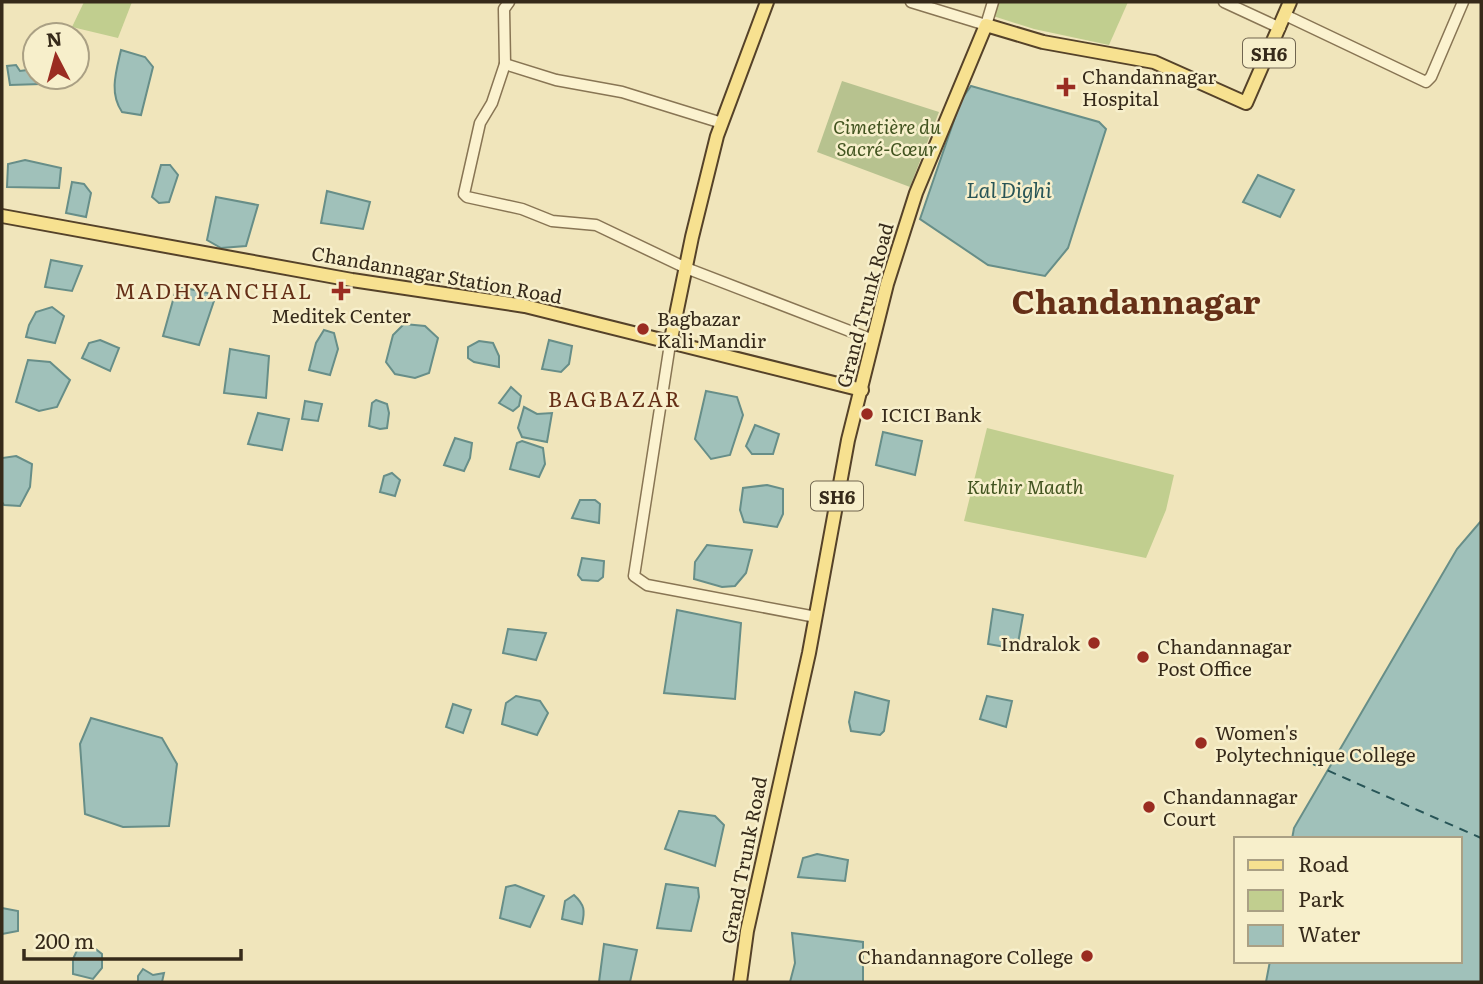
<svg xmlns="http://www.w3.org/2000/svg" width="1483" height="984" viewBox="0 0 1483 984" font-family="Literata,serif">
<rect width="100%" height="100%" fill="#f0e5bb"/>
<g fill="#c1ce8f">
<path d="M84,2H132L118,38L72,27Z"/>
<path d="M999,2H1128L1109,45L1034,29L993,16Z"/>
<path d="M987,428L1174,475L1166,510L1146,558L964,521Z"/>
</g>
<path fill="#b7c28f" d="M842,81L939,112L910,187L817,152Z"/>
<g fill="#a0c1ba" stroke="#678e88" stroke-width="2">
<path d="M121,50L145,57L153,67L141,115L122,112C109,93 116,72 121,50Z"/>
<path d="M16,65L20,71L35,69V77H74L73,83L10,85L7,66Z"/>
<path d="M971,86L1099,122L1106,129L1068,248L1045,276L988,265L920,219L961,100Z"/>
<path d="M25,160L61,168L59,188L7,187L8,164Z"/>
<path d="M161,165H170L178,175L169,202L159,203L152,197Z"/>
<path d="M1258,175L1294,190L1280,217L1243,202Z"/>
<path d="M72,182L84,184L91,193L86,217L66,213Z"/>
<path d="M327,191L370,202L363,229L321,223Z"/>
<path d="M216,197L258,205L246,246L221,248L207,240Z"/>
<path d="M51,260L82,266L72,291L45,287Z"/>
<path d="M177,286L216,295L199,345L163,336Z"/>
<path d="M52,307L64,316L55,343L26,337L29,325L36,312Z"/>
<path d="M404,324L425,326L438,338L429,373L415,378L395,374L386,362L393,335Z"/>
<path d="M324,330L334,333L338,349L330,375L309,370L316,343Z"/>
<path d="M100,340L119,348L110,371L82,358L89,343Z"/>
<path d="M549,340L572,346L569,364L561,372L542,369Z"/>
<path d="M479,341L493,343L499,356V367L474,362L468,358V347Z"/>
<path d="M230,349L269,356L266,398L224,393Z"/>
<path d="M28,360L50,362L70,380L57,407L39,411L16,402Z"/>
<path d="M511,387L521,396L519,406L513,411L499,403Z"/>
<path d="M706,391L737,397L743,415L730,455L711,459L695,439Z"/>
<path d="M376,400L387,404L389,413L387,428L380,429L369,426L372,403Z"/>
<path d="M305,401L322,404L318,421L302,419Z"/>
<path d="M524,407L537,414L552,413L547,442L522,437L518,428Z"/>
<path d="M258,413L289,419L282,450L248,444Z"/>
<path d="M755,425L779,434L773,454H752L746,446Z"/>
<path d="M883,432L922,441L915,475L876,465Z"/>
<path d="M455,438L472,443L470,458L464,471L444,465Z"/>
<path d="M522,441L543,448L545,464L539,477L510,469L517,443Z"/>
<path d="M16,456L32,464L30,487L20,506L4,505L2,502V458Z"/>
<path d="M392,473L400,480L395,496L380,492L384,476Z"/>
<path d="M767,485L783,489V514L777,527L744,522L740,510L743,488Z"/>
<path d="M580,500H595L600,504L599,523L572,518Z"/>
<path d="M1481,521V982H1266L1270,961H1460V839H1292L1294,828L1457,549Z"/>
<path d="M707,545L752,550L746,573L735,586L722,587L694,579L695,562Z"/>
<path d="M582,558L604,561L603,577L598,581L582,580L578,575Z"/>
<path d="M993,609L1023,615L1017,649L988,644Z"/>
<path d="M677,610L741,623L735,699L664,693Z"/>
<path d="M508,629L546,633L536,660L503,653Z"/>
<path d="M855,692L889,701L884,731L880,735L851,731L849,722Z"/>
<path d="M516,696L540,701L548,713L537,735L502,724L506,703Z"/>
<path d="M987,696L1012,701L1006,727L980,719Z"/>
<path d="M453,704L471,710L463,733L446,727Z"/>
<path d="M91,718L162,738L177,764L169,826L123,827L85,814L80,744Z"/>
<path d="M679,811L715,816L724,825L715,866L665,849Z"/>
<path d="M817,854L848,860L845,881L798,877L803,858Z"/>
<path d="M666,884L698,888L699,897L691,931L657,928Z"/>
<path d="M515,885L544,896L530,927L500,918L506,887Z"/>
<path d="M574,895C585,905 585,911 582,924L562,919L565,901Z"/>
<path d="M2,908L18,911V931L2,934Z"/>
<path d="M792,933L863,942V982H790L795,963Z"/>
<path d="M604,944L637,950L630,982H599Z"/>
<path d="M79,946L93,947L102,954V968L93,979L73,974V959Z"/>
<path d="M143,969L153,975L164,973L162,982H138V976Z"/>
</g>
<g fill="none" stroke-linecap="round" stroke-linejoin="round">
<path stroke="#285557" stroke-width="2" stroke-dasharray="9 7" stroke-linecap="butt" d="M1313,764L1481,838"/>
<defs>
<g id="minor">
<path d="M509,2L504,9L505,64L492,103L480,123L464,194L467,197L522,209L552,221L596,225L686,268L873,340"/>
<path d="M911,2L986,25L993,2"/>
<path d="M1224,2L1280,28"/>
<path d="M1285,15L1426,82L1431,77L1463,2"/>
<path d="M505,64L556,80L622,92L722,123"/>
<path d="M670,344L634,576L647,585L816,617"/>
</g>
<g id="major">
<path d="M2,216L352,280L525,306L862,390"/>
<path d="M670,344L692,237L717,136L767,2"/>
<path d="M740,982L747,931L809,653L848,440L887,284L916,193L986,25L1043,42L1154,62L1246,103L1290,2"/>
</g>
</defs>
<use href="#minor" stroke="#887554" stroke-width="13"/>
<use href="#major" stroke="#554229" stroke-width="16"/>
<use href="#minor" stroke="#fbf2cf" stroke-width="10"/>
<use href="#major" stroke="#f7e190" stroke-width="12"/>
</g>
<g fill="#9a2c21" stroke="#f7efcb" stroke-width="2.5">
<path d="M1062.5 76.5h7v7h7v7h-7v7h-7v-7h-7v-7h7z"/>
<path d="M337.5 280.5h7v7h7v7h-7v7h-7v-7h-7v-7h7z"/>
<circle cx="643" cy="329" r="7"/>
<circle cx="867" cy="414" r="7"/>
<circle cx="1094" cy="643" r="7"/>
<circle cx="1143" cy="657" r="7"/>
<circle cx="1201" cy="743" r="7"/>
<circle cx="1149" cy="807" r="7"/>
<circle cx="1087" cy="956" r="7"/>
</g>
<g text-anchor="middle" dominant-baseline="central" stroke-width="5" stroke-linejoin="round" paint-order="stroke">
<g fill="#f7efcb" stroke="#70654f" stroke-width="2">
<rect x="1243" y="38.5" width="52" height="29" rx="5"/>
<rect x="811" y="481.5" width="52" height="29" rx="5"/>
</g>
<g font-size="18" font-weight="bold" fill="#362a1a">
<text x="1269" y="53">SH6</text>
<text x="837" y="496">SH6</text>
</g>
<g font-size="19" fill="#362a1a" stroke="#f7efcb" text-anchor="start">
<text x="1082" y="76">Chandannagar<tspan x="1082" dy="22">Hospital</tspan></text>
<text x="341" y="315" text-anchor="middle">Meditek Center</text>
<text x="657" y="318">Bagbazar<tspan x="657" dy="22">Kali Mandir</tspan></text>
<text x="881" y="414">ICICI Bank</text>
<text x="1080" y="643" text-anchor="end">Indralok</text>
<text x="1157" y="646">Chandannagar<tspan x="1157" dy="22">Post Office</tspan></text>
<text x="1215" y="732">Women's<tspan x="1215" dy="22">Polytechnique College</tspan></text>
<text x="1163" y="796">Chandannagar<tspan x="1163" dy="22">Court</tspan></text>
<text x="1073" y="956" text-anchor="end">Chandannagore College</text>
</g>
<g font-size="19" font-style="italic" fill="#425420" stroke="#f7efcb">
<text x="887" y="126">Cimetière du<tspan x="887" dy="22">Sacré-Cœur</tspan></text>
<text x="1025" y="486">Kuthir Maath</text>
</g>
<g font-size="19" fill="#362a1a" stroke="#f7efcb">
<text transform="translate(437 274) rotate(10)">Chandannagar Station Road</text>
<text transform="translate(864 305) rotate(-75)">Grand Trunk Road</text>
<text transform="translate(743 860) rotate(-79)">Grand Trunk Road</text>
</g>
<g font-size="21" font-style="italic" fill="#285557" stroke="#f7efcb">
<text x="1009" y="188">Lal Dighi</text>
</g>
<g font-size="21" letter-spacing="2" fill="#652f17" stroke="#f7efcb">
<text x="214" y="289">MADHYANCHAL</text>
<text x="615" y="397">BAGBAZAR</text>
</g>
<g font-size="33" font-weight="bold" fill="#652f17" stroke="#f7efcb">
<text x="1136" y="299">Chandannagar</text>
</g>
</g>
<rect width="1483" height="984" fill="none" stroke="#362a1a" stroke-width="7"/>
<rect x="1234" y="837" width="228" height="126" fill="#f7efcb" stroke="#aaa084" stroke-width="2"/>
<rect x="1248" y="860" width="35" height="10" fill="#f7e190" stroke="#aaa084" stroke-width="2"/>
<text x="1298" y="872" font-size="21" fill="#362a1a">Road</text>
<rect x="1248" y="890" width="35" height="21" fill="#c1ce8f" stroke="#aaa084" stroke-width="2"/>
<text x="1298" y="907" font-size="21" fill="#362a1a">Park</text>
<rect x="1248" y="925" width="35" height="21" fill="#a0c1ba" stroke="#aaa084" stroke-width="2"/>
<text x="1298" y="942" font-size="21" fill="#362a1a">Water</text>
<g transform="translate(56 56) rotate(354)"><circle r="33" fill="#f7efcb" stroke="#aaa084" stroke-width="2"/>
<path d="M0-5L12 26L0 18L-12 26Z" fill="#9a2c21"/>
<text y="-10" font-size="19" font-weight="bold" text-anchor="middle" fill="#362a1a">N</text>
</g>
<path d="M24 949v10h217v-10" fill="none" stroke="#362a1a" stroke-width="3.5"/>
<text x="35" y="949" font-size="21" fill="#362a1a" stroke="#f7efcb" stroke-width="5" paint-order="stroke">200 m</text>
</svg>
